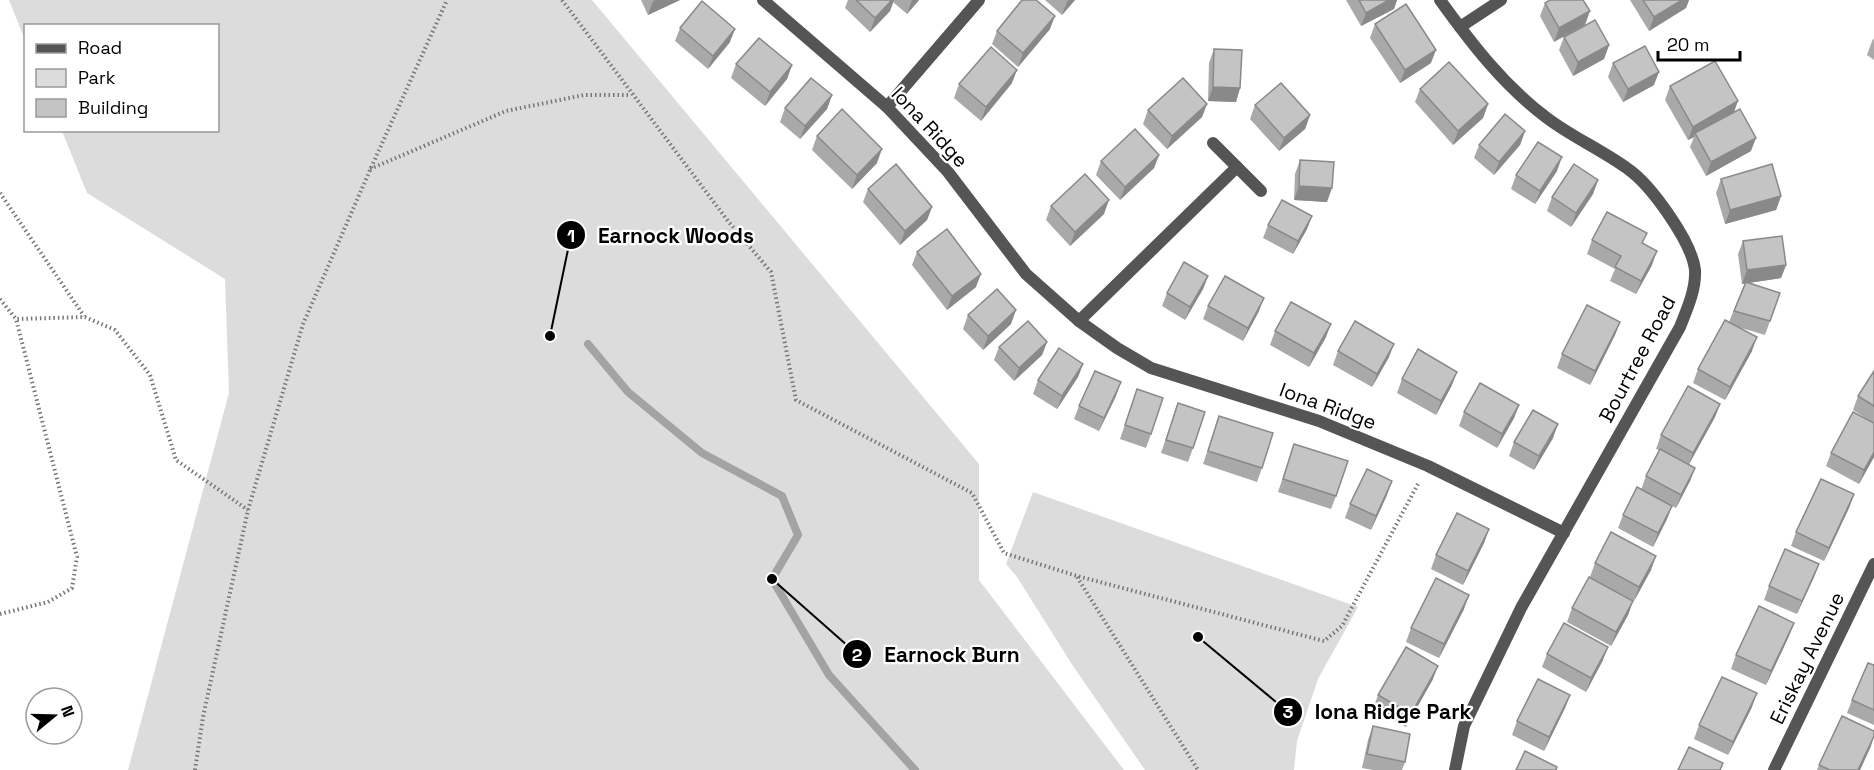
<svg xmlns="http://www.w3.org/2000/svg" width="1874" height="770" viewBox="0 0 1874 770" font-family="'Space Grotesk',sans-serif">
<rect width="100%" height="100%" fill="#fff"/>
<g fill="#dcdcdc">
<path d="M9,0H592L979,464V580L1124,770H128L229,393L225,279L87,193L62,131L218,130V26H26L25,40Z"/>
<path d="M1033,492L1358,607L1318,679L1297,741L1294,770H1145L1073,666L1017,577L1006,564Z"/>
</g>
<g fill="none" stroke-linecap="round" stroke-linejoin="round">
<path stroke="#a3a3a3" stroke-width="8" d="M588,344L628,392L702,453L782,496L798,535L772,579L829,675L915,770"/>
<g stroke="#777" stroke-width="4" stroke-dasharray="1.5 3" stroke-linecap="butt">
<path d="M562,0L728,221L771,272L796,400L972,493L1004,553L1077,576L1324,641L1342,626L1419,482"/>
<path d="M370,169L506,111L584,95H631"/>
<path d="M0,193L84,316"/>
<path d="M0,299L16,319L85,317L115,330L150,375L176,460L248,510"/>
<path d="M1077,577L1198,770"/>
<path d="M0,614L48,602L72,588L77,557L16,319"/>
<path d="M195,770L203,717L248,510L303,324L370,170L447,0"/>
</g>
<g stroke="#555" stroke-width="12">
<path d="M763,0L887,107L948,172L1026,274L1079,321L1117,348L1151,368L1319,421L1428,466L1564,533"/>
<path d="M1440,0C1471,43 1504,86 1547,118C1572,137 1602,150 1628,169C1651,185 1692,242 1695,270C1696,290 1687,309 1680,327L1521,608L1464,726L1455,770"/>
<path d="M1460,27L1501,0"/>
<path d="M887,107L979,0"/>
<path d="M1213,143L1261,191"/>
<path d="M1079,321L1237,167"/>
<path d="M1774,770L1874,564"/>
</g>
</g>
<g fill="#a9a9a9">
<path d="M641,0H680L648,15Z"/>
<path d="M848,0H919L907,14L893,2L890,11L870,32L845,8Z"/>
<path d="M1045,0H1075L1062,15Z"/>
<path d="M1346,0H1397L1394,9L1361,26Z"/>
<path d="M1583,0L1554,42L1540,16L1545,3Z"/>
<path d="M1630,0H1689L1686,8L1649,31Z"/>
<path d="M1375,24L1431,63L1400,83L1370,38Z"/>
<path d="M680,28L730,42L708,69L675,41Z"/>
<path d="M1050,29L1018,67L992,44L997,31Z"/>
<path d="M1564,37L1609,45L1604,59L1573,76L1559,50Z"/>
<path d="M1874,38V60L1867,55L1872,41Z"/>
<path d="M1214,49L1240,88L1236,102L1208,101L1209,63Z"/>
<path d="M1613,63L1654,85L1623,102L1608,77Z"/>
<path d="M736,64L792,65L787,79L765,106L731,78Z"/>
<path d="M1012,83L981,121L954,98L959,84Z"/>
<path d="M1670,86L1734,112L1751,151L1706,176L1690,147L1694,137L1688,140L1665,100Z"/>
<path d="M1420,89L1488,104L1483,118L1453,145L1415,102Z"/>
<path d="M832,95L827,109L800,139L780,122L785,108Z"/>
<path d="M1207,104L1202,117L1167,149L1143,124L1148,110Z"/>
<path d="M1255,105L1310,115L1305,129L1279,151L1250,119Z"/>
<path d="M1525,131L1520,145L1494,175L1474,158L1479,145Z"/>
<path d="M817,136L877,163L852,189L812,150Z"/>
<path d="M1159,155L1154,168L1120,200L1096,175L1101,161Z"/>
<path d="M1300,160L1327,202L1294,200L1295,174Z"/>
<path d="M1557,171L1535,204L1511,189L1516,175Z"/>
<path d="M1721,179L1781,196L1776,210L1725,224L1716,193Z"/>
<path d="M1598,180L1593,194L1571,227L1547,211L1552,197Z"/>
<path d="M868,189L932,207L927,220L900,245L863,202Z"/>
<path d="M1051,206L1104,214L1070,246L1046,220Z"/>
<path d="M1312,216L1307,229L1293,254L1263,238L1268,225Z"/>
<path d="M1592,240L1644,244L1652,265L1636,294L1610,281L1615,269L1587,254Z"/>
<path d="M1743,241L1786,265L1781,278L1748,283L1780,293L1765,335L1738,327L1752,351L1725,400L1693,383L1698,369L1729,322L1745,283L1742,284L1738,254Z"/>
<path d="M917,252L976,287L947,310L912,265Z"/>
<path d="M1208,276L1203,289L1185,320L1162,306L1167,293Z"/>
<path d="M1208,306L1259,311L1243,341L1203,319Z"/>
<path d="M968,315L1011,324L983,350L963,329Z"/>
<path d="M1620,322L1615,335L1590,385L1557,368L1562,354Z"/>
<path d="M1275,331L1326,337L1309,367L1270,345Z"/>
<path d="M1047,342L1042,355L1014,381L994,360L999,347Z"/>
<path d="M1338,351L1389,357L1372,387L1333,365Z"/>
<path d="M1083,364L1078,377L1057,409L1033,394L1038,380Z"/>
<path d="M1874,371V457L1859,484L1826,466L1831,453L1872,422L1853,410L1858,396Z"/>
<path d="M1402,379L1452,385L1436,415L1397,393Z"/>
<path d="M1137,389L1151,434L1146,448L1120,439Z"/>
<path d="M1116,396L1099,431L1074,419L1079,406Z"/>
<path d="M1178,403L1193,448L1188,462L1161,453Z"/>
<path d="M1720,404L1715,417L1689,464L1695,468L1690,481L1676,508L1672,506L1667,519L1653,547L1618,528L1623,515L1641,490L1646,476L1659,450L1656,449L1661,435Z"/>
<path d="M1519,405L1514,418L1497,448L1459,426L1464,412Z"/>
<path d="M1219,416L1262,468L1257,482L1203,464Z"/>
<path d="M1553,438L1534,470L1509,456L1514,442Z"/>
<path d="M1294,444L1336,496L1331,509L1278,492Z"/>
<path d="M1854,494L1849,508L1824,561L1791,546L1796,532Z"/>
<path d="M1387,495L1371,530L1345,518L1350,504Z"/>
<path d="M1489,529L1484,543L1463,585L1431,569L1436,555Z"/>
<path d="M1595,563L1651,570L1634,601L1590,577Z"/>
<path d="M1819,564L1814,577L1797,614L1764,600L1769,586Z"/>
<path d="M1633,601L1628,615L1611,646L1567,622L1572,608Z"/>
<path d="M1464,609L1439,658L1406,642L1411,628Z"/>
<path d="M1794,623L1789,636L1766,685L1731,669L1736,655Z"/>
<path d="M1547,654L1603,660L1586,692L1542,667Z"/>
<path d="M1874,665V725L1847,713L1852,700Z"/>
<path d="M1433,679L1406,727L1373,709L1378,695Z"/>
<path d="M1570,695L1565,708L1544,751L1512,735L1517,721Z"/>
<path d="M1752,707L1728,755L1694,739L1699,725Z"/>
<path d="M1373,726L1405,762L1402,770H1373L1362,768L1368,740Z"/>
<path d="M1871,746L1860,770H1817L1819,765Z"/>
</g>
<g fill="#898989">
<path d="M656,0H680L648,15L653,1Z"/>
<path d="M892,0H894L890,11L870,32L875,18Z"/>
<path d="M912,0H919L907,14Z"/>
<path d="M1069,0H1075L1062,15L1067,2Z"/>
<path d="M1389,0H1397L1394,9L1361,26L1366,13Z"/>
<path d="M1682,0H1689L1686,8L1649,31L1654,17Z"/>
<path d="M1590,11L1585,25L1554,42L1559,28Z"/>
<path d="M1055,16L1050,29L1018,67L1023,53Z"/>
<path d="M735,29L730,42L708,69L713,56Z"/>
<path d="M1609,45L1604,59L1573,76L1578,62Z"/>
<path d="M1436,50L1431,63L1400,83L1405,70Z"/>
<path d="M792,65L787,79L765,106L770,92Z"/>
<path d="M1017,70L1012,83L981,121L986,107Z"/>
<path d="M1659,72L1654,85L1623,102L1628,89Z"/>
<path d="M1213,87L1240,88L1236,102L1208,101Z"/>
<path d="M832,95L827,109L800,139L805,126Z"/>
<path d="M1738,101L1733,115L1695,133L1694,137L1688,140L1693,127Z"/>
<path d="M1207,104L1202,117L1167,149L1172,136Z"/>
<path d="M1488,104L1483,118L1453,145L1458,131Z"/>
<path d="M1310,115L1305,129L1279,151L1284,138Z"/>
<path d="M1525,131L1520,145L1494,175L1499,162Z"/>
<path d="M1756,138L1751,151L1706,176L1711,162Z"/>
<path d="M882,149L877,163L852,189L857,175Z"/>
<path d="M1159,155L1154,168L1120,200L1125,187Z"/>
<path d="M1562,157L1557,171L1535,204L1540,191Z"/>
<path d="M1598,180L1593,194L1571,227L1576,213Z"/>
<path d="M1299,186L1332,188L1327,202L1294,200Z"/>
<path d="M1781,196L1776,210L1725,224L1730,210Z"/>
<path d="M1109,200L1104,214L1070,246L1075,232Z"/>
<path d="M932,207L927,220L900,245L905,231Z"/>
<path d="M1312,216L1307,229L1293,254L1298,241Z"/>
<path d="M1657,251L1652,265L1636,294L1641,281Z"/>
<path d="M1786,265L1781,278L1742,284L1747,270Z"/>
<path d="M981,274L976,287L947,310L952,296Z"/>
<path d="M1208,276L1203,289L1185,320L1190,307Z"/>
<path d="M1264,298L1259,311L1243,341L1248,328Z"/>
<path d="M1016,310L1011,324L983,350L988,336Z"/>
<path d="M1620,322L1615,335L1590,385L1595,371Z"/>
<path d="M1331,324L1326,337L1309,367L1314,353Z"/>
<path d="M1757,337L1752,351L1725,400L1730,387Z"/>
<path d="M1047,342L1042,355L1014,381L1019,368Z"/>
<path d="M1394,344L1389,357L1372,387L1377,374Z"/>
<path d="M1083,364L1078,377L1057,409L1062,396Z"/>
<path d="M1457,372L1452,385L1436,415L1441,401Z"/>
<path d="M1121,382L1116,396L1099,431L1104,418Z"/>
<path d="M1720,404L1715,417L1688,466L1693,453Z"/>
<path d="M1519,405L1514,418L1497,448L1502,434Z"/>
<path d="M1558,424L1553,438L1534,470L1539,456Z"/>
<path d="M1874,452V457L1859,484L1864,470Z"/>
<path d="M1695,468L1690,481L1676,508L1681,495Z"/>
<path d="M1392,481L1387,495L1371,530L1376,516Z"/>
<path d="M1854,494L1849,508L1824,561L1829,548Z"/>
<path d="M1672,506L1667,519L1653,547L1658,533Z"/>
<path d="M1489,529L1484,543L1463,585L1468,571Z"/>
<path d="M1656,556L1651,570L1634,601L1639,587Z"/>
<path d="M1819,564L1814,577L1797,614L1802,601Z"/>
<path d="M1469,595L1464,609L1439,658L1444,644Z"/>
<path d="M1633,601L1628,615L1611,646L1616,632Z"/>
<path d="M1794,623L1789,636L1766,685L1771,671Z"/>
<path d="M1608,647L1603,660L1586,692L1591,678Z"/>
<path d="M1438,666L1433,679L1406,727L1411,714Z"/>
<path d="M1757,693L1752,707L1728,755L1733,742Z"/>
<path d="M1570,695L1565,708L1544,751L1549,737Z"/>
<path d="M1874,736L1871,746L1860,770H1858Z"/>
</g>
<g fill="#c4c4c4" stroke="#898989" stroke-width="1.5">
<path d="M856,0H892L875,18Z"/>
<path d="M1022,0H1036L1055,16L1023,53L997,31Z"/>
<path d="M1359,0H1389L1366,13Z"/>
<path d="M1550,0H1583L1590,11L1559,28L1545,3Z"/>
<path d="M1643,0H1682L1654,17Z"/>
<path d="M702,1L735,29L713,56L680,28Z"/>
<path d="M1406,4L1436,50L1405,70L1375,24Z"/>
<path d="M1595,20L1609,45L1578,62L1564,37Z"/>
<path d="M759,38L792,65L770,92L736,64Z"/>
<path d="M1645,46L1659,72L1628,89L1613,63Z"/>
<path d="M991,47L1017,70L986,107L959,84Z"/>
<path d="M1214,49L1242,50L1240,88L1213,87Z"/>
<path d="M1715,61L1738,101L1693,127L1670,86Z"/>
<path d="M1449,62L1488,104L1458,131L1420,89Z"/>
<path d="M811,78L832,95L805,126L785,108Z"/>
<path d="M1183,78L1207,104L1172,136L1148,110Z"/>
<path d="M1281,83L1310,115L1284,138L1255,105Z"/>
<path d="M842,109L882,149L857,175L817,136Z"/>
<path d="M1740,109L1756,138L1711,162L1695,133Z"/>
<path d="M1505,114L1525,131L1499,162L1479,145Z"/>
<path d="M1135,129L1159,155L1125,187L1101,161Z"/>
<path d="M1538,142L1562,157L1540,191L1516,175Z"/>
<path d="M1300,160L1334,162L1332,188L1299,186Z"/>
<path d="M896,164L932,207L905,231L868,189Z"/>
<path d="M1574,164L1598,180L1576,213L1552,197Z"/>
<path d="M1772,164L1781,196L1730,210L1721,179Z"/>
<path d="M1085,174L1109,200L1075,232L1051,206Z"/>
<path d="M1282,200L1312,216L1298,241L1268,225Z"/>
<path d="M1607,212L1647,233L1642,243L1657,251L1641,281L1615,267L1621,256L1592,240Z"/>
<path d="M947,229L981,274L952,296L917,252Z"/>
<path d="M1782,236L1786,265L1747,270L1743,241Z"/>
<path d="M1184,262L1208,276L1190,307L1167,293Z"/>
<path d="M1225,276L1264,298L1248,328L1208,306Z"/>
<path d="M1746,282L1780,293L1770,321L1734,311Z"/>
<path d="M997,289L1016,310L988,336L968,315Z"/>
<path d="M1291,302L1331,324L1314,353L1275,331Z"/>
<path d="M1587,305L1620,322L1595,371L1562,354Z"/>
<path d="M1725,320L1757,337L1730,387L1698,369Z"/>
<path d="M1028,321L1047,342L1019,368L999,347Z"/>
<path d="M1355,321L1394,344L1377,374L1338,351Z"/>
<path d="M1059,348L1083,364L1062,396L1038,380Z"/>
<path d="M1418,349L1457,372L1441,401L1402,379Z"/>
<path d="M1095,371L1121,382L1104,418L1079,406Z"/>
<path d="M1874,371V406L1858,396Z"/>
<path d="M1480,383L1519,405L1502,434L1464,412Z"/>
<path d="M1688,386L1720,404L1693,453L1661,435Z"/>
<path d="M1137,389L1163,398L1151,434L1125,425Z"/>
<path d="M1178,403L1205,412L1193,448L1166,440Z"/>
<path d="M1533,410L1558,424L1539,456L1514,442Z"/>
<path d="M1853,412L1874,423V452L1864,470L1831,453Z"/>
<path d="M1219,416L1273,433L1262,468L1208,451Z"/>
<path d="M1294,444L1348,461L1336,496L1283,479Z"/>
<path d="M1660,449L1695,468L1681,495L1646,476Z"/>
<path d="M1367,469L1392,481L1376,516L1350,504Z"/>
<path d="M1821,479L1854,494L1829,548L1796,532Z"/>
<path d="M1637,487L1672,506L1658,533L1623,515Z"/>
<path d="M1457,513L1489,529L1468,571L1436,555Z"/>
<path d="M1611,532L1656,556L1639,587L1595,563Z"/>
<path d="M1785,549L1819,564L1802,601L1769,586Z"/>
<path d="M1589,577L1633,601L1616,632L1572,608Z"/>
<path d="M1436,578L1469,595L1444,644L1411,628Z"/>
<path d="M1759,606L1794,623L1771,671L1736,655Z"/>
<path d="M1564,623L1608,647L1591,678L1547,654Z"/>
<path d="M1406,647L1438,666L1411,714L1378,695Z"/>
<path d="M1868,663L1874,665V710L1852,700Z"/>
<path d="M1722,677L1757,693L1733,742L1699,725Z"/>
<path d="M1538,679L1570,695L1549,737L1517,721Z"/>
<path d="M1842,716L1874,731V736L1858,770H1830L1819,765Z"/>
<path d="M1373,726L1410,734L1405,762L1367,754Z"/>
<path d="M1689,747L1723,763L1720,770H1678Z"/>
<path d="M1525,751L1557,767L1556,770H1516Z"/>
</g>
<g text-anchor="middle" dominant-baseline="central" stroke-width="4.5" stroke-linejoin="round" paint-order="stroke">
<g font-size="20" fill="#000" stroke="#fff">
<text transform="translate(930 127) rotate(47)">Iona Ridge</text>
<text transform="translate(1637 359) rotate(-62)">Bourtree Road</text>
<text transform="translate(1328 406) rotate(20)">Iona Ridge</text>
<text transform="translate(1807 658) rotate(-64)">Eriskay Avenue</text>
</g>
</g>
<path fill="none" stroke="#000" stroke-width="2" d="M550 336L571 235M772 579L857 654M1198 637L1288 712"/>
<g fill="#000" stroke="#fff" stroke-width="2">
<circle cx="550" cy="336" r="6"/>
<circle cx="772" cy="579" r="6"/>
<circle cx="1198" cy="637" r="6"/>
<circle cx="571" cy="235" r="15"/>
<circle cx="857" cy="654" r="15"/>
<circle cx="1288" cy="712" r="15"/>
</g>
<g font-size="18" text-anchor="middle" font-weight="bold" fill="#fff">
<text x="571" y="242">1</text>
<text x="857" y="661">2</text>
<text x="1288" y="718">3</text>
</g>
<g font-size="21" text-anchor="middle" font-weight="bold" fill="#000" stroke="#fff" stroke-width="4.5" stroke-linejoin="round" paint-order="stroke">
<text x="676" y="243">Earnock Woods</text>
<text x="952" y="662">Earnock Burn</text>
<text x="1393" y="719">Iona Ridge Park</text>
</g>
<rect x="24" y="24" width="195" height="108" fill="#ffffff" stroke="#999999" stroke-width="1.5"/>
<rect x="36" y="44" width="30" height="9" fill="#555555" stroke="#999999" stroke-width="1.5"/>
<text x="78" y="54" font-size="18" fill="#000000">Road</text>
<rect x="36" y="69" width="30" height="18" fill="#dcdcdc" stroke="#999999" stroke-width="1.5"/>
<text x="78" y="84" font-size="18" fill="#000000">Park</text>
<rect x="36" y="99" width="30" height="18" fill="#c4c4c4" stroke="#999999" stroke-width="1.5"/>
<text x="78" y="114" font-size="18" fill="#000000">Building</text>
<g transform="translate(54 716) rotate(71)"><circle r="28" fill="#ffffff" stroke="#999999" stroke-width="1.5"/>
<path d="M0-4.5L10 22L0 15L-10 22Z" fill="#000000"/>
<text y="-9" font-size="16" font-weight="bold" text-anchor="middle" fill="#000000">N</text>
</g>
<path d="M1658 51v9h82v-9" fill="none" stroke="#000000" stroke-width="3"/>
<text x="1667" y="51" font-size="18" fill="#000000" stroke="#ffffff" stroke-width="4.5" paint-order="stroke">20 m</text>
</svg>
